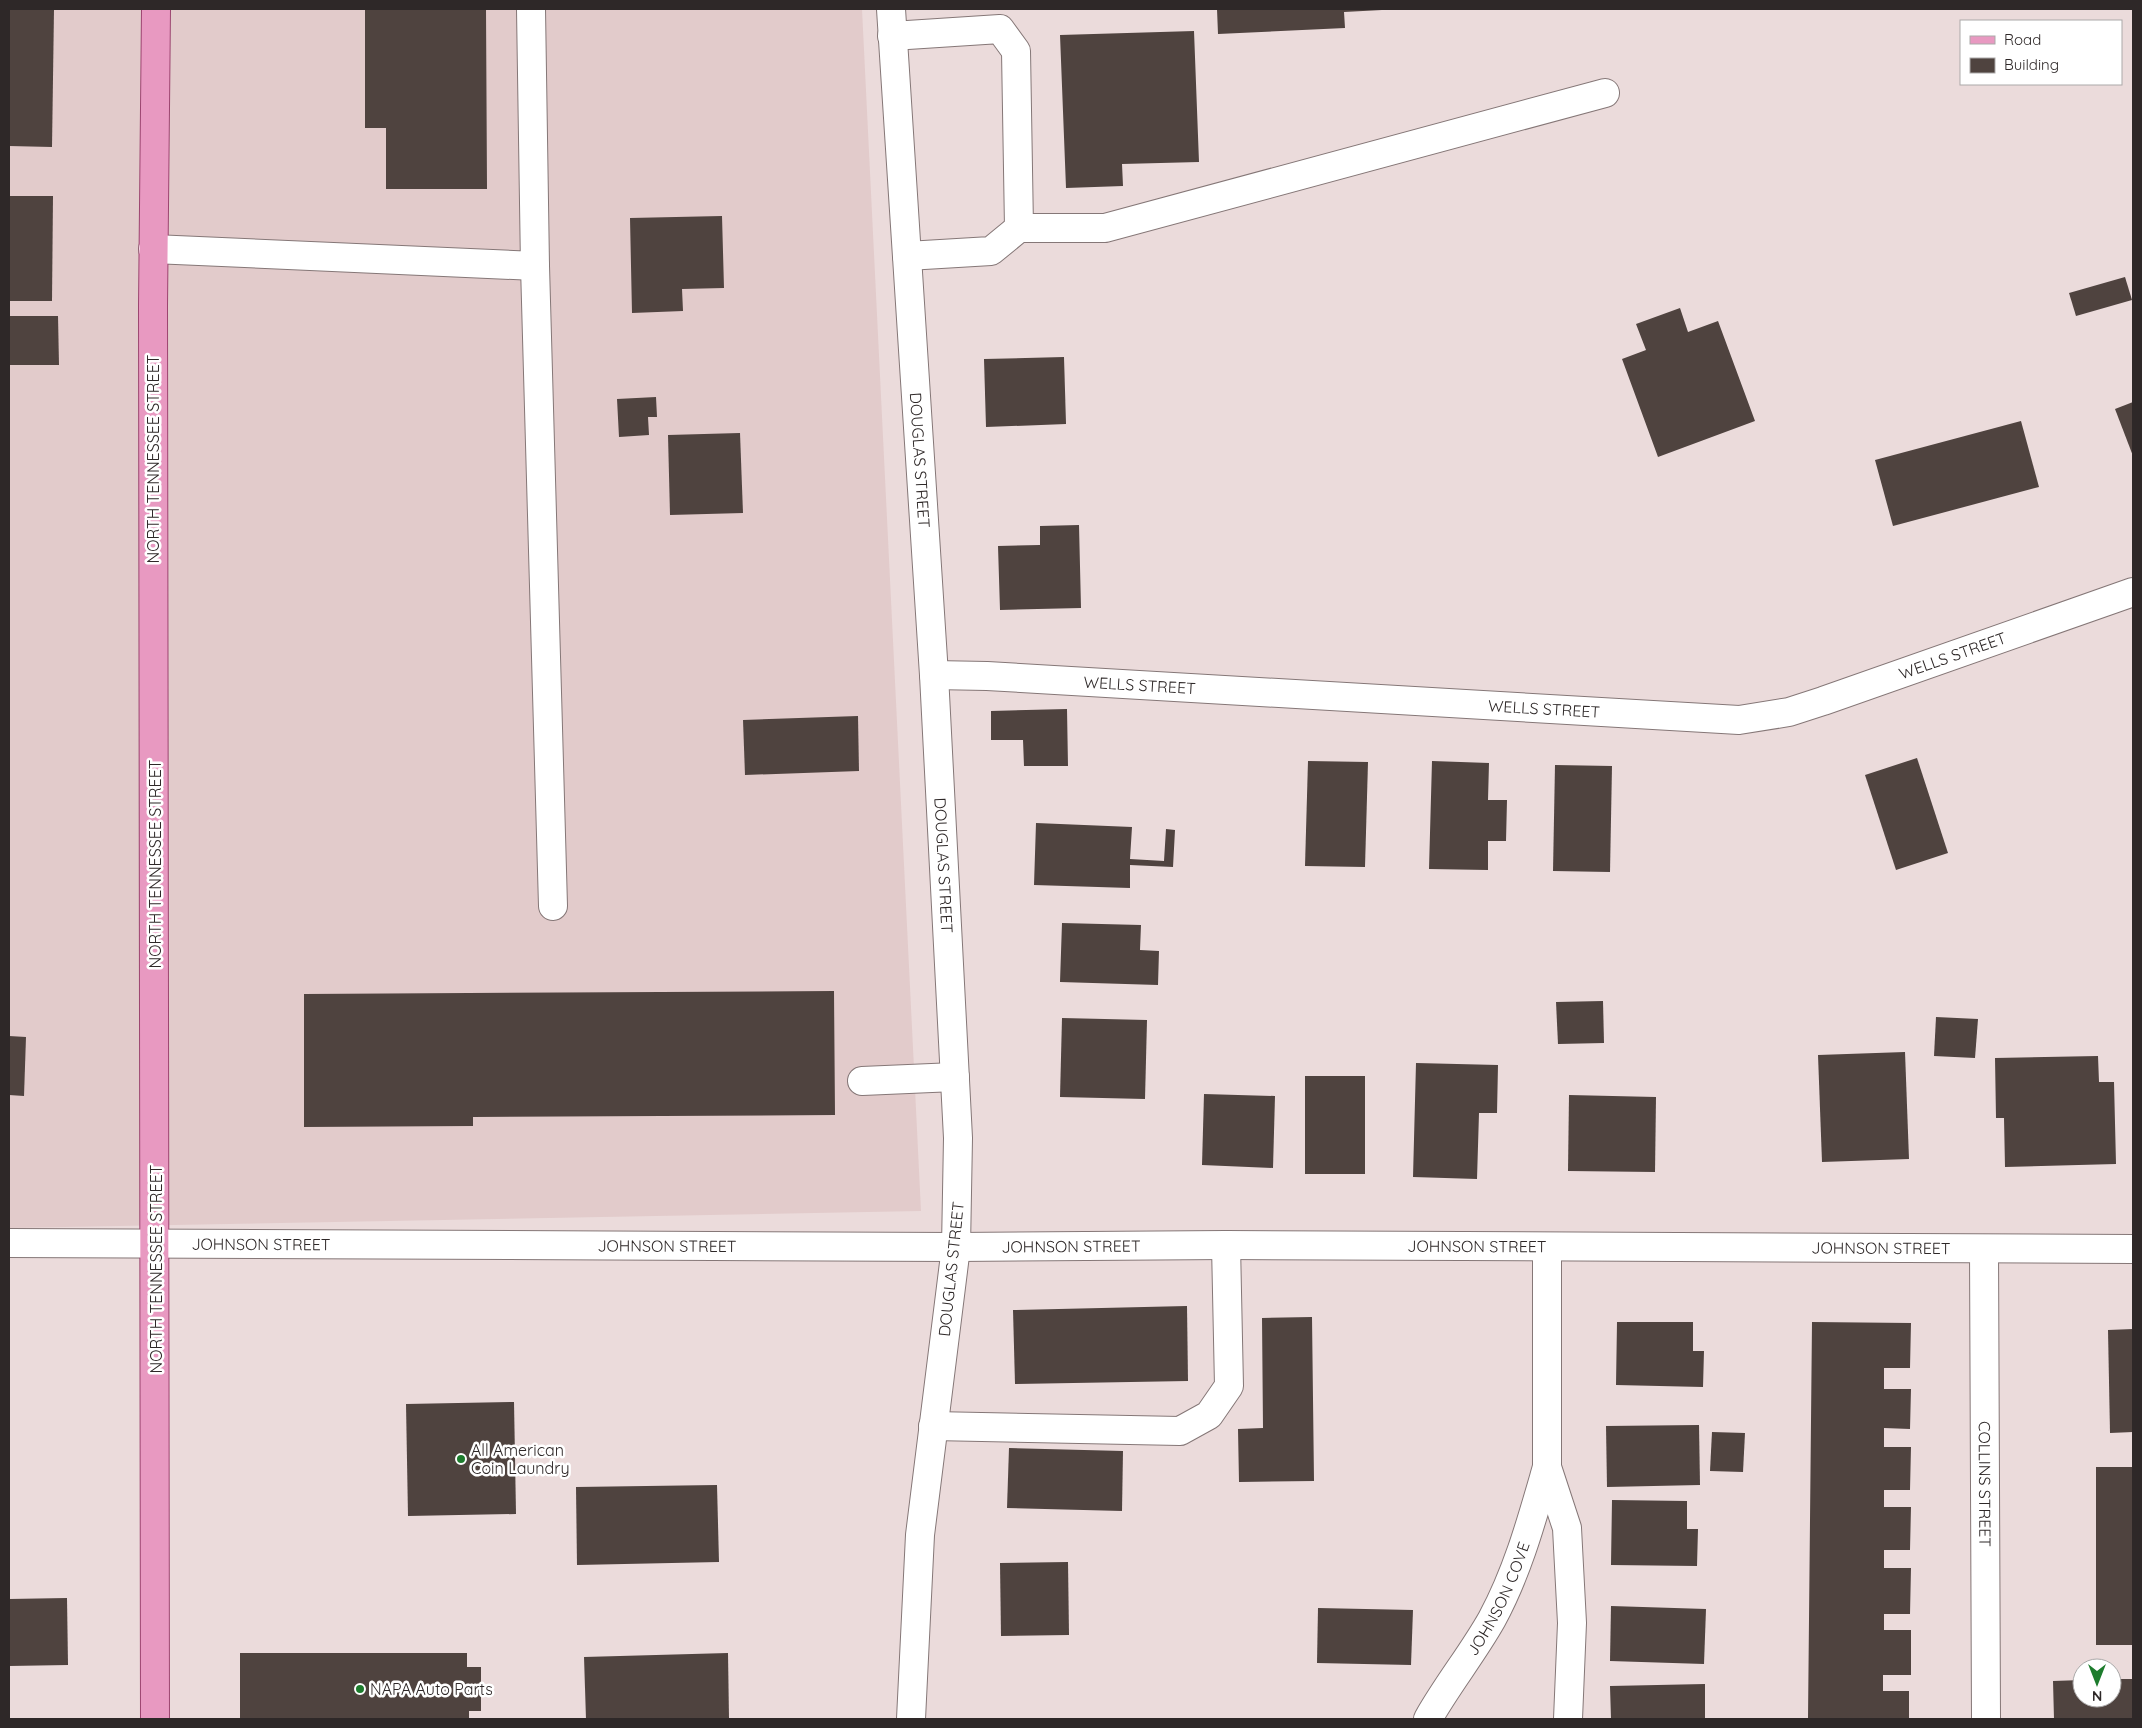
<svg xmlns="http://www.w3.org/2000/svg" width="2142" height="1728" viewBox="0 0 2142 1728" font-family="Quicksand,sans-serif">
<rect width="100%" height="100%" fill="#ebdbdb"/>
<path fill="#e2cbcb" d="M9,9H862L921,1211L9,1228Z"/>
<g fill="#4f433f">
<path d="M9,9H54L52,147L9,146Z"/>
<path d="M365,9H486L487,189H386V128H365Z"/>
<path d="M1217,9H1382V10L1344,12L1345,28L1218,34Z"/>
<path d="M1194,31L1199,162L1122,164L1123,186L1066,188L1060,35Z"/>
<path d="M9,196H53L52,301H9Z"/>
<path d="M722,216L724,288L682,289L683,311L632,313L630,218Z"/>
<path d="M2125,277L2132,300L2076,316L2069,293Z"/>
<path d="M1680,308L1688,332L1718,321L1755,421L1658,457L1622,359L1646,350L1636,324Z"/>
<path d="M9,316H58L59,365H9Z"/>
<path d="M1064,357L1066,424L986,427L984,359Z"/>
<path d="M656,397L657,417H648L649,435L619,437L617,399Z"/>
<path d="M2133,402V456L2115,409Z"/>
<path d="M2021,421L2039,487L1893,526L1875,460Z"/>
<path d="M740,433L743,513L670,515L668,435Z"/>
<path d="M1079,525L1081,608L1000,610L998,546L1040,545V526Z"/>
<path d="M1067,709L1068,766H1024L1023,740H991V711Z"/>
<path d="M858,716L859,771L745,775L743,720Z"/>
<path d="M1917,758L1948,853L1896,870L1865,775Z"/>
<path d="M1308,761L1368,762L1365,867L1305,866Z"/>
<path d="M1432,761L1489,763L1488,800H1507L1506,841H1488V870L1429,869Z"/>
<path d="M1555,765L1612,766L1610,872L1553,871Z"/>
<path d="M1036,823L1132,827L1130,859L1164,861L1166,829L1175,830L1173,867L1130,865V888L1034,885Z"/>
<path d="M1062,923L1141,925L1140,950L1159,951L1158,985L1060,982Z"/>
<path d="M834,991L835,1115L473,1117V1126L304,1127V994Z"/>
<path d="M1603,1001L1604,1043L1558,1044L1556,1002Z"/>
<path d="M1936,1017L1978,1019L1975,1058L1934,1056Z"/>
<path d="M1062,1018L1147,1020L1145,1099L1060,1097Z"/>
<path d="M9,1036L26,1037L24,1096L9,1095Z"/>
<path d="M1905,1052L1909,1159L1822,1162L1818,1055Z"/>
<path d="M2098,1056L2099,1082H2114L2116,1164L2005,1167L2004,1118H1996L1995,1058Z"/>
<path d="M1416,1063L1498,1065L1497,1113H1479L1477,1179L1413,1177Z"/>
<rect x="1305" y="1076" width="60" height="98"/>
<path d="M1204,1094L1275,1096L1273,1168L1202,1165Z"/>
<path d="M1569,1095L1656,1097L1655,1172L1568,1171Z"/>
<path d="M1187,1306L1188,1381L1015,1384L1013,1310Z"/>
<path d="M1312,1317L1314,1481L1239,1482L1238,1429L1263,1428L1262,1318Z"/>
<path d="M1617,1322H1693V1351H1704L1703,1387L1616,1385Z"/>
<path d="M1812,1322L1911,1323L1910,1368H1884V1389H1911L1910,1429L1884,1428V1447H1911L1910,1490H1884V1507H1911L1910,1550H1884V1568H1911L1910,1614H1884V1630H1911V1675H1883V1691H1909V1719H1808Z"/>
<path d="M2133,1329V1432L2110,1433L2108,1330Z"/>
<path d="M514,1402L516,1514L408,1516L406,1404Z"/>
<path d="M1699,1425L1700,1485L1607,1487L1606,1426Z"/>
<path d="M1712,1432L1745,1433L1743,1472L1710,1471Z"/>
<path d="M1009,1448L1123,1451L1122,1511L1007,1508Z"/>
<rect x="2096" y="1467" width="37" height="178"/>
<path d="M717,1485L719,1562L577,1565L576,1487Z"/>
<path d="M1612,1500L1687,1501V1529H1698L1697,1566L1611,1565Z"/>
<path d="M1068,1562L1069,1635L1001,1636L1000,1563Z"/>
<path d="M67,1598L68,1665L9,1666V1599Z"/>
<path d="M1611,1606L1706,1609L1704,1664L1610,1661Z"/>
<path d="M1318,1608L1413,1610L1411,1665L1317,1663Z"/>
<path d="M240,1653H467V1667H481V1711H469V1719H240Z"/>
<path d="M728,1653L729,1719H586L584,1657Z"/>
<path d="M2112,1679H2133V1719H2054L2053,1681L2082,1680V1698H2112Z"/>
<path d="M1705,1684V1719H1611L1610,1686Z"/>
</g>
<g fill="none" stroke-linecap="round" stroke-linejoin="round">
<defs>
<g id="minor">
<path id="s1" d="M891,9L934,675L958,1138L956,1247L920,1535L911,1719"/>
<path d="M892,36L1000,29L1016,51L1019,228"/>
<path d="M153,249L535,266L531,9"/>
<path d="M907,256L991,251L1019,228H1105L1605,93"/>
<path d="M535,266L553,906"/>
<path id="s2" d="M934,675L987,676L1739,720L1789,712L1823,701L2133,592"/>
<path d="M862,1081L955,1077"/>
<path id="s3" d="M9,1243L956,1247L1226,1245L2133,1249"/>
<path d="M1547,1247V1467L1567,1528L1572,1623L1568,1719"/>
<path id="s4" d="M1984,1249L1986,1719"/>
<path d="M933,1426L1180,1431L1209,1415L1229,1386L1226,1245"/>
<path id="s5" d="M1428,1719C1447,1685 1473,1653 1492,1619C1518,1571 1532,1519 1547,1467"/>
</g>
<path id="major" d="M155,1719L153,306L156,9"/>
</defs>
<use href="#minor" stroke="#857777" stroke-width="30"/>
<use href="#major" stroke="#9c4570" stroke-width="30"/>
<use href="#minor" stroke="#fff" stroke-width="28"/>
<use href="#major" stroke="#e899c1" stroke-width="28"/>
</g>
<g fill="#1d7c2d" stroke="#fff" stroke-width="2">
<circle cx="461" cy="1459" r="5"/>
<circle cx="360" cy="1689" r="5"/>
</g>
<g text-anchor="middle" dominant-baseline="central" stroke-width="5" stroke-linejoin="round" paint-order="stroke">
<g font-size="16" fill="#2e2828" stroke="#fff">
<text transform="translate(153 459) rotate(-90)">NORTH TENNESSEE STREET</text>
<text stroke="none"><textPath href="#s1" startOffset="452">DOUGLAS STREET</textPath></text>
<text stroke="none"><textPath href="#s2" startOffset="1030">WELLS STREET</textPath></text>
<text stroke="none"><textPath href="#s2" startOffset="206">WELLS STREET</textPath></text>
<text stroke="none"><textPath href="#s2" startOffset="611">WELLS STREET</textPath></text>
<text transform="translate(155 864) rotate(-90)">NORTH TENNESSEE STREET</text>
<text stroke="none"><textPath href="#s1" startOffset="858">DOUGLAS STREET</textPath></text>
<text stroke="none"><textPath href="#s3" startOffset="252">JOHNSON STREET</textPath></text>
<text stroke="none"><textPath href="#s3" startOffset="658">JOHNSON STREET</textPath></text>
<text stroke="none"><textPath href="#s3" startOffset="1468">JOHNSON STREET</textPath></text>
<text stroke="none"><textPath href="#s3" startOffset="1062">JOHNSON STREET</textPath></text>
<text stroke="none"><textPath href="#s3" startOffset="1872">JOHNSON STREET</textPath></text>
<text transform="translate(156 1269) rotate(-90)">NORTH TENNESSEE STREET</text>
<text transform="translate(951 1269) rotate(-84)">DOUGLAS STREET</text>
<text stroke="none"><textPath href="#s4" startOffset="235">COLLINS STREET</textPath></text>
<text stroke="none"><textPath href="#s5" startOffset="140">JOHNSON COVE</textPath></text>
</g>
<g font-size="16" fill="#2e2828" stroke="#fff" text-anchor="start">
<text x="471" y="1450">All American<tspan x="471" dy="18">Coin Laundry</tspan></text>
<text x="370" y="1689">NAPA Auto Parts</text>
</g>
</g>
<rect width="2142" height="1728" fill="none" stroke="#2e2828" stroke-width="20"/>
<rect x="1960" y="20" width="162" height="65" fill="#ffffff" stroke="#aba9a9"/>
<rect x="1970" y="36" width="25" height="8" fill="#e899c1" stroke="#aba9a9"/>
<text x="2004" y="45" font-size="15" fill="#2e2828">Road</text>
<rect x="1970" y="58" width="25" height="15" fill="#4f433f" stroke="#aba9a9"/>
<text x="2004" y="70" font-size="15" fill="#2e2828">Building</text>
<g transform="translate(2097 1683) rotate(180)"><circle r="24" fill="#ffffff" stroke="#aba9a9"/>
<path d="M0-4L9 19L0 12L-9 19Z" fill="#1d7c2d"/>
<text y="-8" font-size="14" font-weight="bold" text-anchor="middle" fill="#2e2828">N</text>
</g>
</svg>
